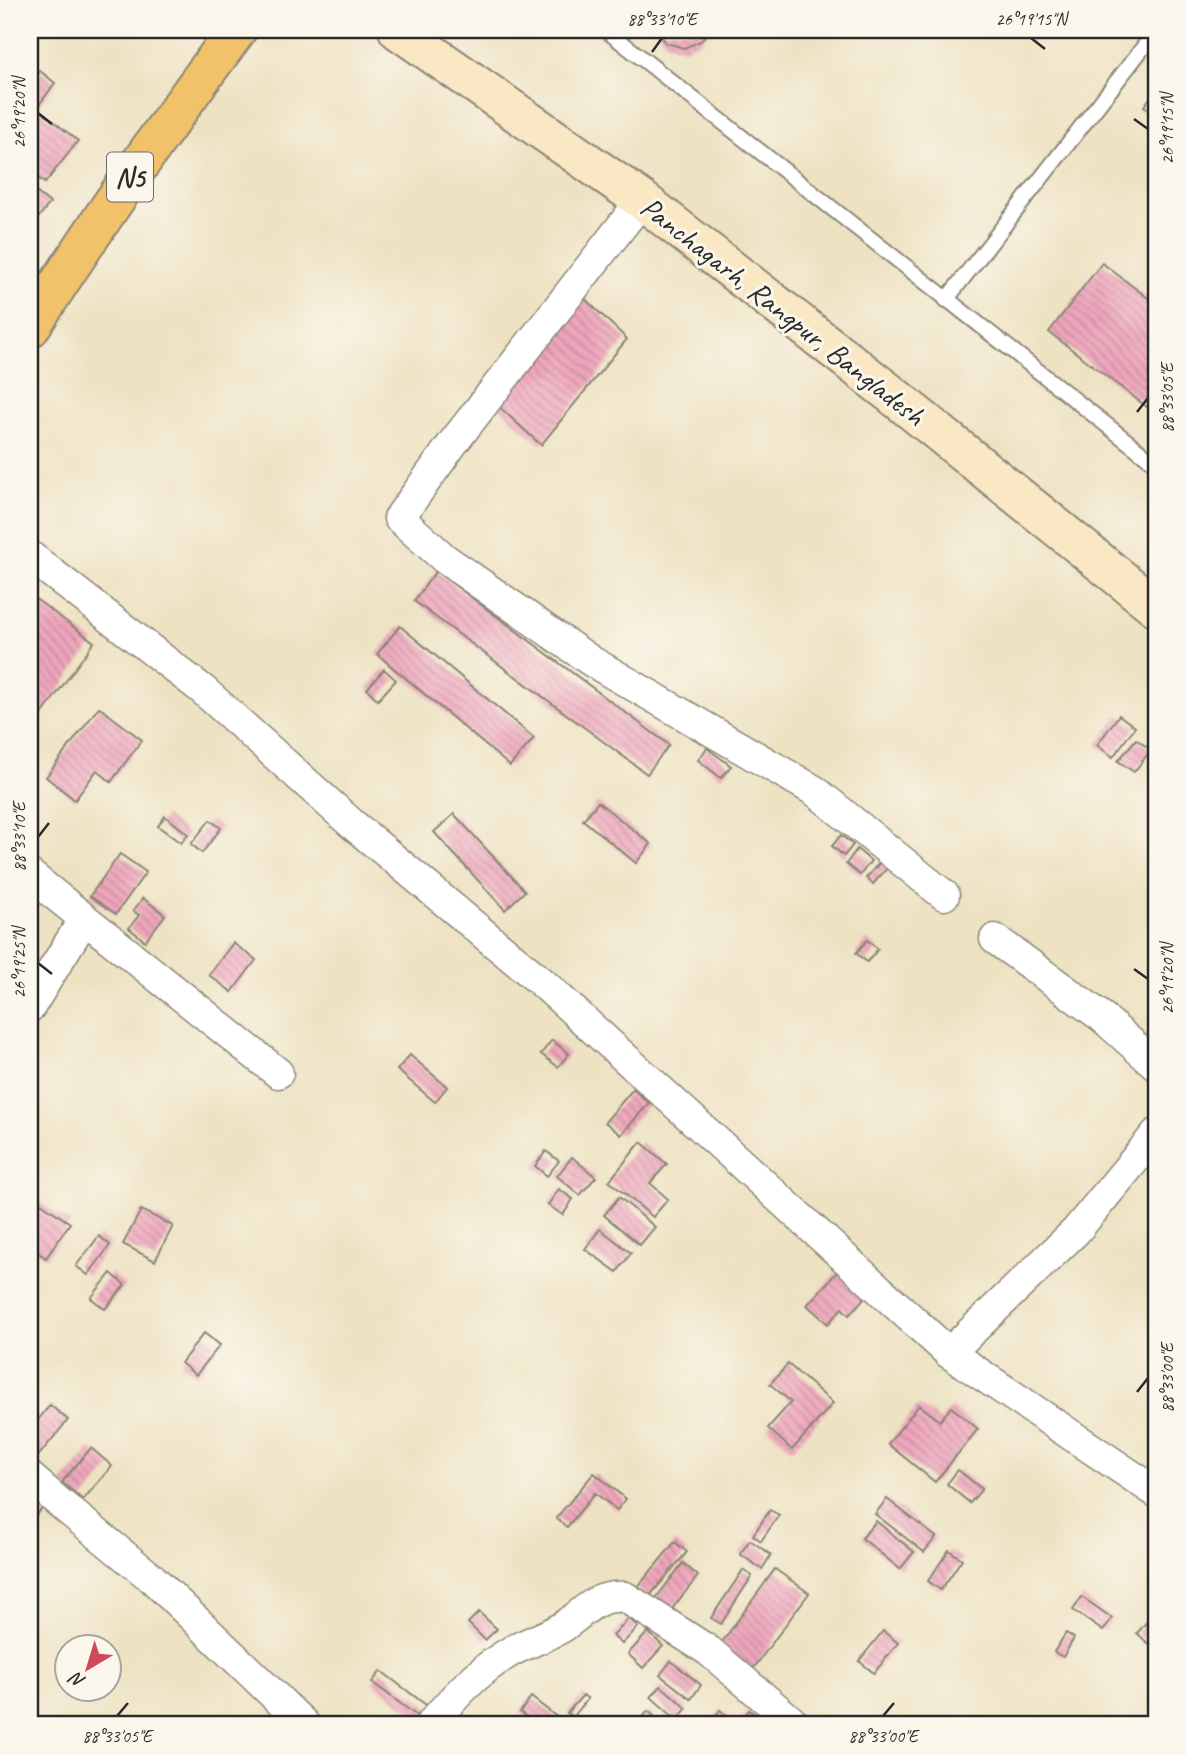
<svg xmlns="http://www.w3.org/2000/svg" width="1186" height="1755" viewBox="0 0 1186 1755" font-family="Caveat,sans-serif">
<defs>
<pattern id="building-back-hatch" width="6" height="6" patternUnits="userSpaceOnUse" patternTransform="scale(1.75)"><rect width="6" height="6" fill="#efa6bc"/><path d="M-1 5l2 2M0 0l6 6M5-1l2 2" fill="none" stroke="#c28799"/></pattern>
</defs>
<rect width="100%" height="100%" fill="#fbf7ec"/>
<filter id="ink" filterUnits="userSpaceOnUse"><feTurbulence type="fractalNoise" baseFrequency=".0143" numOctaves="2"/><feDisplacementMap in="SourceGraphic" scale="14" xChannelSelector="R" yChannelSelector="G"/><feConvolveMatrix kernelMatrix="1 2 1 2 8 2 1 2 1" color-interpolation-filters="sRGB"/></filter>
<filter id="wash" filterUnits="userSpaceOnUse"><feTurbulence type="fractalNoise" baseFrequency=".00686" numOctaves="4" result="noise"/><feDisplacementMap in="SourceGraphic" scale="28" xChannelSelector="R" yChannelSelector="G"/><feGaussianBlur stdDeviation="1.57" result="paint"/><feColorMatrix in="noise" values="0 0 0 0 0 0 0 0 0 0 0 0 0 0 0 0 0 1.4 0 .05"/><feComposite in="paint" operator="in"/></filter>
<g filter="url(#wash)">
<rect width="100%" height="100%" fill="#ede2c2"/>
<g id="blocks">
<g fill="url(#building-back-hatch)">
<path d="M657,30H709L701,41L684,48L666,43Z"/>
<path d="M40,71L55,83L38,106L30,100V84Z"/>
<path d="M1156,90V116L1144,106Z"/>
<path d="M32,104L78,141L45,183L30,171V107Z"/>
<path d="M36,192L50,203L30,228V200Z"/>
<path d="M1102,263L1156,304V414L1049,332Z"/>
<path d="M582,296L627,339L541,445L495,403Z"/>
<path d="M436,571L669,745L647,774L414,601Z"/>
<path d="M33,597L94,642L30,731V601Z"/>
<path d="M400,626L534,738L510,766L377,654Z"/>
<path d="M384,669L396,680L378,700L367,689Z"/>
<path d="M99,707L142,740L111,782L97,770L75,800L46,777Z"/>
<path d="M1119,715L1135,727L1113,757L1097,745Z"/>
<path d="M1136,739L1151,750L1134,772L1118,761Z"/>
<path d="M707,748L731,766L721,778L698,760Z"/>
<path d="M598,802L651,844L636,863L583,820Z"/>
<path d="M454,814L525,891L505,910L434,832Z"/>
<path d="M165,816L188,834L181,843L158,826Z"/>
<path d="M210,820L221,828L202,853L191,844Z"/>
<path d="M841,835L853,845L844,856L832,846Z"/>
<path d="M857,849L871,861L860,875L846,864Z"/>
<path d="M120,854L146,872L116,914L90,896Z"/>
<path d="M881,861L888,867L873,884L866,878Z"/>
<path d="M143,898L165,915L145,941L129,928L139,915L133,911Z"/>
<path d="M867,940L878,949L867,962L856,953Z"/>
<path d="M233,943L256,960L232,992L209,975Z"/>
<path d="M552,1040L569,1054L558,1067L541,1054Z"/>
<path d="M410,1055L447,1087L435,1102L397,1070Z"/>
<path d="M633,1089L649,1103L621,1135L605,1122Z"/>
<path d="M641,1142L667,1164L650,1183L668,1199L653,1217L609,1181Z"/>
<path d="M546,1151L559,1161L547,1176L535,1166Z"/>
<path d="M572,1157L596,1177L580,1195L557,1176Z"/>
<path d="M559,1189L573,1199L563,1215L548,1205Z"/>
<path d="M619,1197L655,1227L640,1245L604,1215Z"/>
<path d="M38,1201L70,1223L46,1258L30,1247V1212Z"/>
<path d="M141,1210L173,1226L155,1261L123,1244Z"/>
<path d="M600,1229L631,1253L617,1272L585,1249Z"/>
<path d="M99,1236L110,1245L88,1275L76,1266Z"/>
<path d="M838,1271L866,1296L849,1315L842,1308L828,1324L807,1305Z"/>
<path d="M111,1273L125,1285L105,1309L91,1298Z"/>
<path d="M204,1333L220,1345L196,1375L181,1363Z"/>
<path d="M788,1364L833,1403L792,1450L768,1428L791,1402L770,1384Z"/>
<path d="M50,1405L68,1420L35,1460L30,1456V1430Z"/>
<path d="M919,1405L940,1421L951,1407L978,1429L935,1482L888,1444Z"/>
<path d="M91,1448L112,1466L83,1500L62,1482Z"/>
<path d="M958,1470L982,1489L970,1503L947,1484Z"/>
<path d="M594,1473L626,1499L617,1510L595,1493L567,1527L556,1518Z"/>
<path d="M30,1494L44,1506L30,1523Z"/>
<path d="M887,1499L936,1537L924,1552L875,1514Z"/>
<path d="M770,1510L779,1515L761,1541L753,1535Z"/>
<path d="M876,1521L914,1552L900,1569L862,1538Z"/>
<path d="M750,1540L771,1555L762,1569L740,1554Z"/>
<path d="M675,1542L687,1552L647,1599L636,1589Z"/>
<path d="M949,1550L962,1559L941,1590L928,1581Z"/>
<path d="M683,1563L698,1576L668,1614L653,1602Z"/>
<path d="M775,1569L809,1593L753,1669L720,1645Z"/>
<path d="M743,1570L752,1576L721,1624L711,1618Z"/>
<path d="M1082,1597L1112,1618L1103,1631L1073,1610Z"/>
<path d="M479,1612L497,1629L485,1640L468,1623Z"/>
<path d="M1152,1616L1156,1620V1651L1137,1633Z"/>
<path d="M629,1618L638,1627L622,1644L613,1636Z"/>
<path d="M883,1631L898,1643L874,1673L859,1661Z"/>
<path d="M648,1632L663,1646L643,1668L628,1654Z"/>
<path d="M1066,1633L1074,1638L1063,1657L1054,1652Z"/>
<path d="M671,1661L701,1685L691,1699L660,1675Z"/>
<path d="M381,1671L430,1708L421,1719L372,1682Z"/>
<path d="M661,1686L687,1708L677,1720L651,1697Z"/>
<path d="M583,1695L588,1699L573,1717L567,1713Z"/>
<path d="M531,1697L567,1725H537L520,1712Z"/>
<path d="M720,1710L738,1724L749,1710L763,1721L760,1725H709Z"/>
<path d="M648,1711L654,1716L645,1725H642L639,1722Z"/>
<path d="M463,1717L473,1725H455Z"/>
</g>
</g>
</g>
<g filter="url(#ink)">
<use href="#blocks" fill-opacity="0" stroke="#8c8676" stroke-width="2"/>
<g fill="none" stroke-linecap="round" stroke-linejoin="round">
<defs>
<g id="lane">
<path d="M606,30L1156,464"/>
<path d="M946,300L1156,31"/>
</g>
<g id="street">
<path d="M642,200L453,443L399,518L445,559L591,661L815,791L944,895"/>
<path d="M30,556L203,690L351,823L545,985L949,1353L1076,1231L1156,1134"/>
<path d="M30,875L278,1073"/>
<path d="M995,939L1102,1017L1156,1065"/>
<path d="M30,1007L84,919"/>
<path d="M949,1353L1156,1492"/>
<path d="M30,1477L62,1505L153,1579L305,1725"/>
<path d="M430,1725C452,1699 476,1673 505,1655C523,1643 546,1638 564,1626C587,1610 595,1595 625,1597L709,1651L796,1725"/>
</g>
<path id="secondary" d="M398,30L642,200L891,394L1156,607"/>
<path id="highway" d="M30,328C95,226 164,127 237,30"/>
</defs>
<use href="#lane" stroke="#8c8676" stroke-width="18"/>
<use href="#street" stroke="#8c8676" stroke-width="33"/>
<use href="#secondary" stroke="#8c8676" stroke-width="42"/>
<use href="#highway" stroke="#8c8676" stroke-width="42"/>
<use href="#lane" stroke="#fff" stroke-width="14"/>
<use href="#street" stroke="#fff" stroke-width="30"/>
<use href="#secondary" stroke="#fae7c3" stroke-width="38"/>
<use href="#highway" stroke="#f2c26a" stroke-width="38"/>
</g>
</g>
<path fill="none" stroke="#2b2b2b" stroke-width="2.5" d="M1031,38L1045,49M652,52L662,38M38,113L52,124M1134,119L1148,129M1137,412L1148,398M38,837L49,823M38,963L52,974M1134,969L1148,979M1137,1392L1148,1378M117,1716L128,1703M883,1716L894,1703"/>
<g text-anchor="middle" dominant-baseline="central" stroke-width="6" stroke-linejoin="round" paint-order="stroke">
<rect fill="#fbf7ec" stroke="#696865" stroke-width="2" x="107" y="152.5" width="46" height="49" rx="5"/>
<g font-size="28" font-weight="bold" fill="#2b2b2b">
<text x="130" y="177">N5</text>
</g>
<g font-size="30" fill="#2b2b2b" stroke="#fbf7ec">
<text transform="translate(783 311) rotate(38)">Panchagarh, Rangpur, Bangladesh</text>
</g>
</g>
<rect width="1186" height="1755" fill="none" stroke="#fbf7ec" stroke-width="77"/>
<g transform="translate(88 1668) rotate(218)"><circle r="33" fill="#fbf7ec" stroke="#a8a59f" stroke-width="2"/>
<path d="M0-5L12 26L0 18L-12 26Z" fill="#d1495b"/>
<text y="-10" font-size="19" font-weight="bold" text-anchor="middle" fill="#2b2b2b">N</text>
</g>
<rect x="38" y="38" width="1110" height="1678" fill="none" stroke="#2b2b2b" stroke-width="2.5"/>
<g font-size="18" text-anchor="middle" fill="#2b2b2b">
<text x="662" y="25">88°33'10"E</text>
<text x="1031" y="25">26°19'15"N</text>
<text transform="translate(19 113) rotate(-90)" y="6">26°19'20"N</text>
<text transform="translate(1167 129) rotate(-90)" y="6">26°19'15"N</text>
<text transform="translate(1167 398) rotate(-90)" y="6">88°33'05"E</text>
<text transform="translate(19 837) rotate(-90)" y="6">88°33'10"E</text>
<text transform="translate(19 963) rotate(-90)" y="6">26°19'25"N</text>
<text transform="translate(1167 979) rotate(-90)" y="6">26°19'20"N</text>
<text transform="translate(1167 1378) rotate(-90)" y="6">88°33'00"E</text>
<text x="117" y="1742">88°33'05"E</text>
<text x="883" y="1742">88°33'00"E</text>
</g>
</svg>
